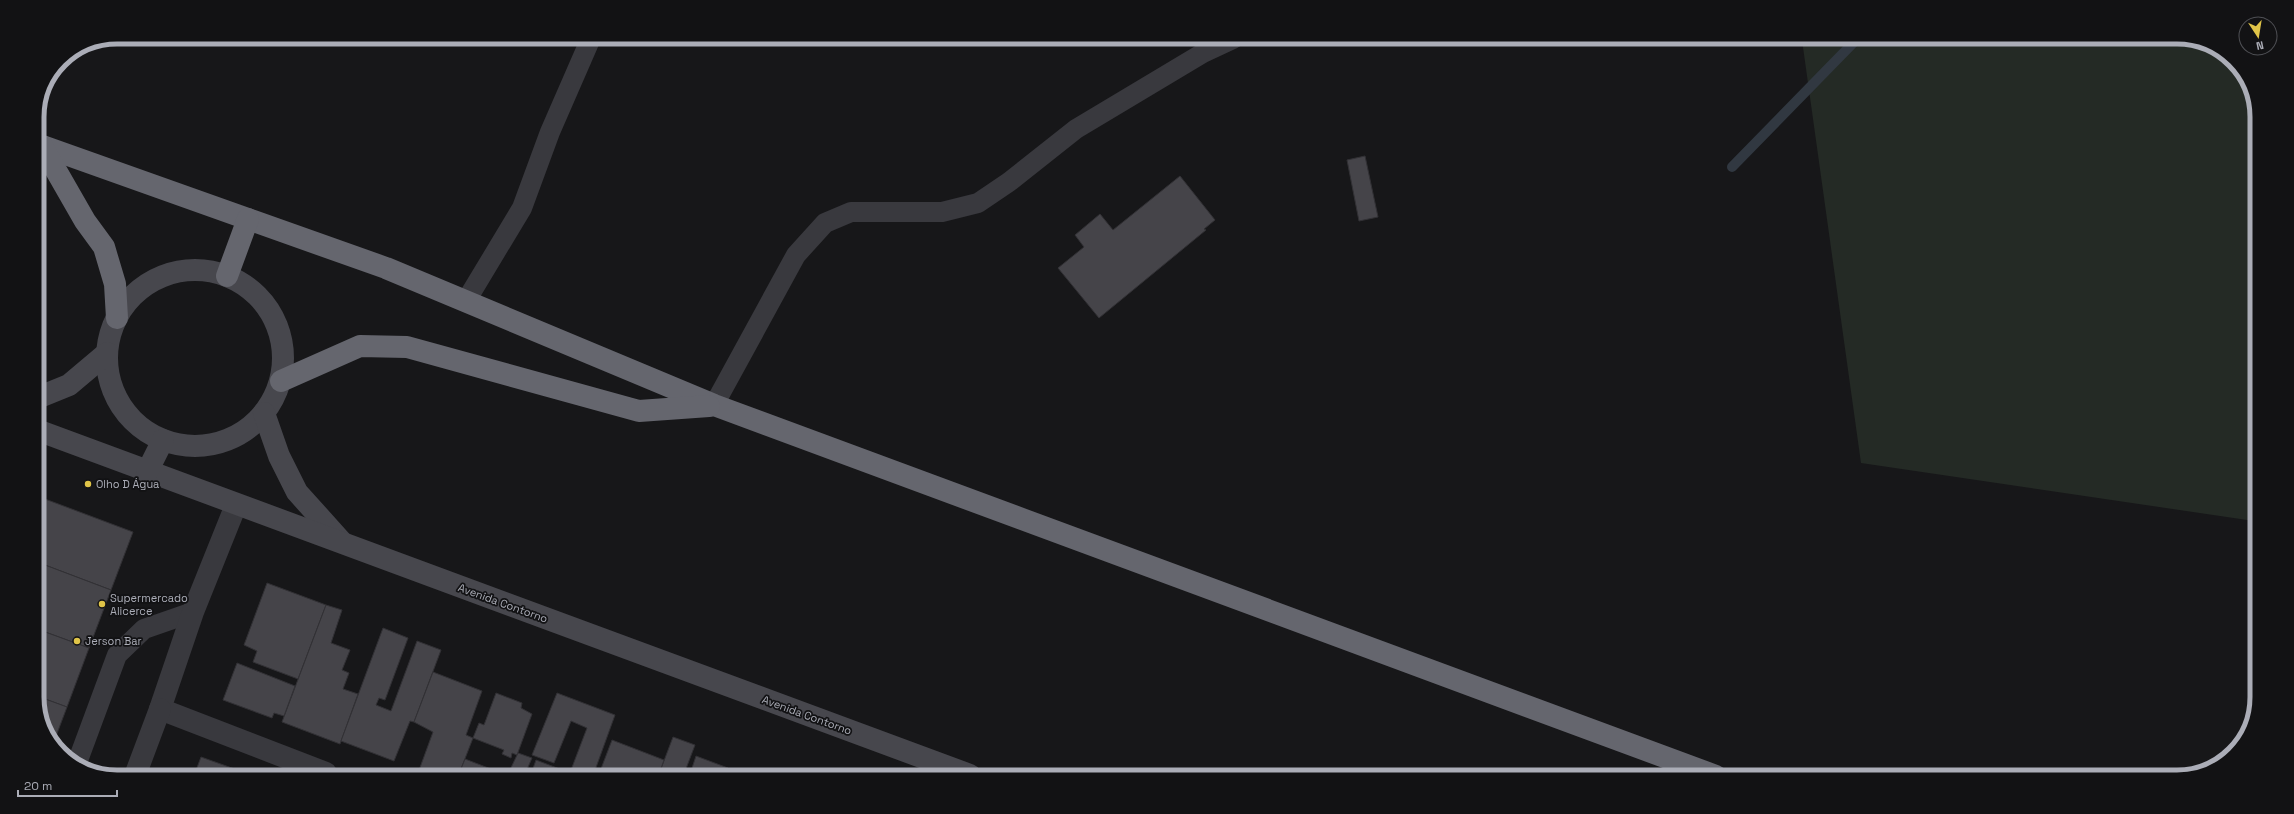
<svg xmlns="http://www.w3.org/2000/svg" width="2294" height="814" viewBox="0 0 2294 814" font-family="'Space Grotesk',sans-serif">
<rect width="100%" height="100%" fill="#171719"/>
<path fill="#242a25" d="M1802,40L2203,41L2240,68L2257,111L2254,521L1861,463Z"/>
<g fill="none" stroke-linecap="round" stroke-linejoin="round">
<path stroke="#313841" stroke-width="10" d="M1732,167L1856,40"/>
</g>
<g fill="#454449" stroke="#323135">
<path d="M1365,156L1378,217L1359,221L1347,160Z"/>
<path d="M1180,176L1215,220L1204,229L1206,230L1099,318L1058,268L1084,247L1075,235L1100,214L1113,230Z"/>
<path d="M37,496L133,532L111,590L37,562Z"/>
<path d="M37,562L111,590L89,648L37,629Z"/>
<path d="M267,583L326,605L298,679L253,662L257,651L244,645Z"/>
<path d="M326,605L342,610L331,643L350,650L342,670L349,673L343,689L358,694L340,744L282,722Z"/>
<path d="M383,628L408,638L385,700L379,698L376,705L391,711L417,641L441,650L414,722L410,721L394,761L341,741Z"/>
<path d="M37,629L89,648L67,707L37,696Z"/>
<path d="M237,663L295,686L284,716L274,713L272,718L223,700Z"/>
<path d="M433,672L482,691L466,735L473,738L459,774L418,773L433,732L414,722Z"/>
<path d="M496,693L522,703L521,708L532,714L517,755L512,753L511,758L502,754L504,750L473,738L479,723L484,725Z"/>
<path d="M557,693L615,715L594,773L587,771L586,774H582L571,770L587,728L571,721L554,763L532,755Z"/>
<path d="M37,696L67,707L53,744L37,703Z"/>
<path d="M673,737L695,745L684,774H659Z"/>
<path d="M612,740L664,760L659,774H599Z"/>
<path d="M518,753L532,758L525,774H508Z"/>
<path d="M696,756L728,768L726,774H690Z"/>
<path d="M201,757L246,773H195Z"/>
<path d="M465,759L504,774H459Z"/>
<path d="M536,760L573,774H531Z"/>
</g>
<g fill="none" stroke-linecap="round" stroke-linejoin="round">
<g stroke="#39393e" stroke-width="20">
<path d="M466,301L522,208L550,132L591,38"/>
<path d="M714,405L796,255L825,223L851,212H942L978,203L1009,182L1076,129L1203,53L1233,39"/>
<path d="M77,763L117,655L144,629L193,612"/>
</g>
<g stroke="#39393e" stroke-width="22">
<path d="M236,505L193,612L160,709L326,773"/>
<path d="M136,773L160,709"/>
</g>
<g stroke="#47474d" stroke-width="22">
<circle cx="195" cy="358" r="88"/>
<path d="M37,398L69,385L107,353"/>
<path d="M264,413L279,456L297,492L342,542"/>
<path d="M37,430L970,775"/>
<path d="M147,472L163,440"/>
</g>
<g stroke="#65666e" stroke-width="22">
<path d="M37,144L386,268L714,405L1716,776"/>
<path d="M42,146L85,221L104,247L115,284L117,318"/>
<path d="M227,276L248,219"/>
<path d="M281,381L360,346L407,347L639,411L709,406"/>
</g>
</g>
<g fill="#e0c448" stroke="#121214" stroke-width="1.5">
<circle cx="88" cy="484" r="4"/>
<circle cx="102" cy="604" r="4"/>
<circle cx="77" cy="641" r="4"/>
</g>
<g text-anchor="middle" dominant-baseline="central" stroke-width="3.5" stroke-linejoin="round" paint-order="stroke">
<g font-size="11" fill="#abadb7" stroke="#121214" text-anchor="start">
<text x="96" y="484">Olho D Água</text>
<text x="110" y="598">Supermercado<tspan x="110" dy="13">Alicerce</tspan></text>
<text x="85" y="641">Jerson Bar</text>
</g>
<g font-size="11" fill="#abadb7" stroke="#121214">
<text transform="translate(503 603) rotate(20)">Avenida Contorno</text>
<text transform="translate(807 715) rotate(20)">Avenida Contorno</text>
</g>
</g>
<path d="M0 0H2294V814H0ZM117 44H2177A73 73 0 0 1 2250 117V697A73 73 0 0 1 2177 770H117A73 73 0 0 1 44 697V117A73 73 0 0 1 117 44Z" fill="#121214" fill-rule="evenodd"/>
<path fill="none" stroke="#abadb7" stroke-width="5" d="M117 44H2177A73 73 0 0 1 2250 117V697A73 73 0 0 1 2177 770H117A73 73 0 0 1 44 697V117A73 73 0 0 1 117 44Z"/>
<g transform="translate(2258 36) rotate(168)"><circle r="19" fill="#121214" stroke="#4f5055"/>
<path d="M0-3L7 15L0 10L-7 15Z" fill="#e0c448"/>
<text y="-6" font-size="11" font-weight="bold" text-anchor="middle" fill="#abadb7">N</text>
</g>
<path d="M18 790v6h99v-6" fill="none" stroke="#abadb7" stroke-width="2"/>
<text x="24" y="790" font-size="12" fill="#abadb7" stroke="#121214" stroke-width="3" paint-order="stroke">20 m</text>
</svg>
